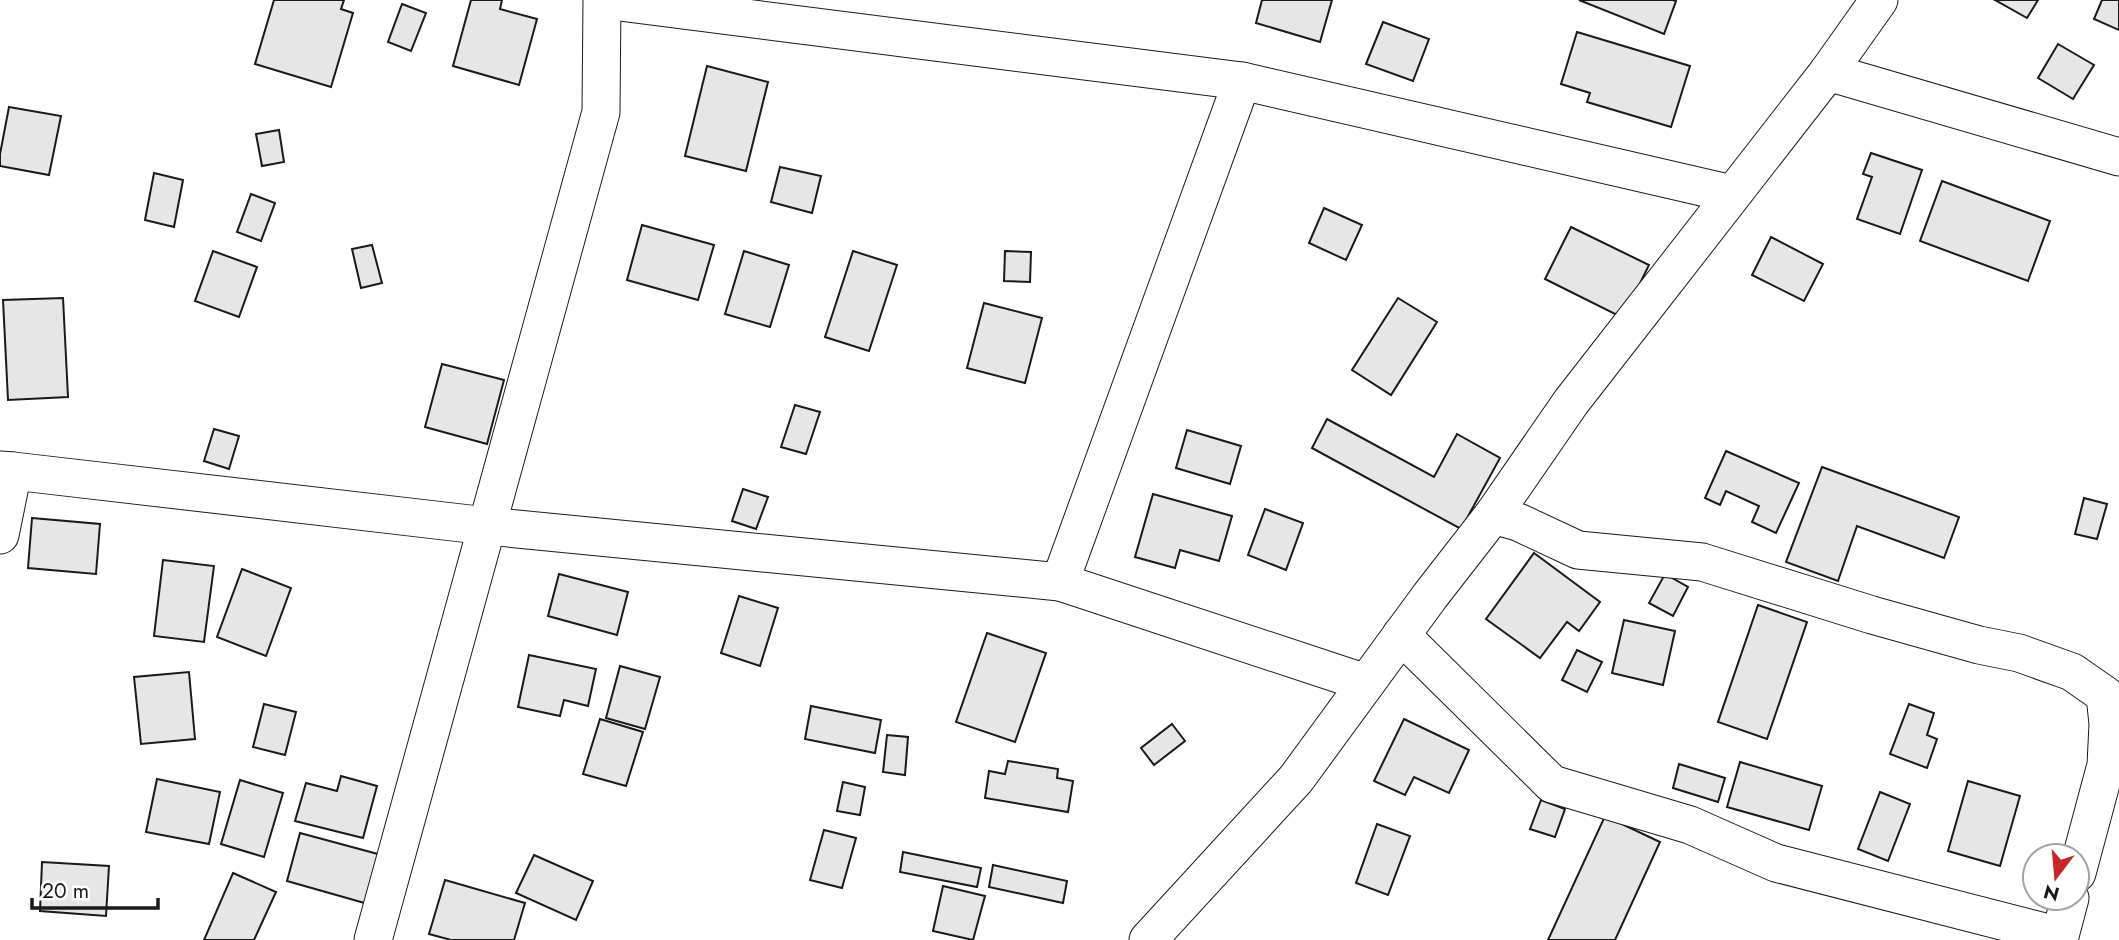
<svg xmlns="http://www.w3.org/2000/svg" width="2119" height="940" viewBox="0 0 2119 940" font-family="Jost,sans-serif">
<rect width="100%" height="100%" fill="#fff"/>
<g fill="#e6e6e6" stroke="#1a1a1a" stroke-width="2">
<path d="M274,0H344L341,9L353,13L331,87L255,64Z"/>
<path d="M471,0H502L500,9L537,19L519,85L453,66Z"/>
<path d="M1262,0H1332L1320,42L1256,23Z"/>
<path d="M1579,0H1673L1676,1L1664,34Z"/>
<path d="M1995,0H2038L2027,18Z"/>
<path d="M2102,0H2119V30L2094,19Z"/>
<path d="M402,4L426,13L411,51L388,42Z"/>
<path d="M1383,22L1429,39L1413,81L1366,64Z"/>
<path d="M1577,32L1690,66L1671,127L1587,102L1590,93L1561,84Z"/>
<path d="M2058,44L2094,65L2073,99L2038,78Z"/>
<path d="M707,66L768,82L746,171L685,156Z"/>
<path d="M9,107L61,116L49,175L0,166V154Z"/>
<path d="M279,130L284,162L262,166L256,134Z"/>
<path d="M1871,153L1922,170L1900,234L1857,219L1872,177L1863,174Z"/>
<path d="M780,167L821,176L812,213L771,202Z"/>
<path d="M154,173L183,180L174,227L145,220Z"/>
<path d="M1942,181L2050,221L2028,281L1920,241Z"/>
<path d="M251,194L275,203L261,241L237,232Z"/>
<path d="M1324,208L1362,225L1346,260L1309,243Z"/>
<path d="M642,225L714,245L698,300L627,280Z"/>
<path d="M1571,227L1649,265L1623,318L1545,279Z"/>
<path d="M1771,237L1823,264L1804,301L1752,275Z"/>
<path d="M372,245L382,283L361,288L352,249Z"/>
<path d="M213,251L257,267L239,317L195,301Z"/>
<path d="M744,251L789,265L770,327L725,314Z"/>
<path d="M853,251L897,265L869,351L825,337Z"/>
<path d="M1005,251L1031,252L1030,282L1004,281Z"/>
<path d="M63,298L68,397L8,400L3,300Z"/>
<path d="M1398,298L1437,322L1391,395L1352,370Z"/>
<path d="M984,303L1042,318L1025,383L967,368Z"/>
<path d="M442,364L504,380L487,444L425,427Z"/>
<path d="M795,405L820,412L806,454L781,447Z"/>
<path d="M1327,419L1434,477L1457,434L1500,458L1461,529L1312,448Z"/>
<path d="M214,429L239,436L229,469L204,461Z"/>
<path d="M1187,430L1241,446L1230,484L1176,468Z"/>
<path d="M1726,451L1799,483L1776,533L1752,522L1759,506L1726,491L1720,505L1705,498Z"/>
<path d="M1822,467L1959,517L1944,558L1857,526L1838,581L1786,562Z"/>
<path d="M743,489L768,497L756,529L732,521Z"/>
<path d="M1153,494L1232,516L1219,561L1180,550L1175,568L1135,557Z"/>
<path d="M2084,498L2107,504L2097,539L2075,534Z"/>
<path d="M1265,509L1303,523L1286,570L1248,555Z"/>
<path d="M32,518L100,524L96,574L28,568Z"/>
<path d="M1534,553L1600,602L1579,631L1567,622L1540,658L1486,619Z"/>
<path d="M163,560L214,566L204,642L154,636Z"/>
<path d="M242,569L291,588L266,656L217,637Z"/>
<path d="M559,574L628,592L617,635L548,616Z"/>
<path d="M1665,574L1688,587L1673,616L1649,603Z"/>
<path d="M739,596L778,608L760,666L721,653Z"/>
<path d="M1758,605L1807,622L1767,739L1718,722Z"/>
<path d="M1624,620L1675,631L1663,685L1612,673Z"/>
<path d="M987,633L1046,653L1015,742L956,722Z"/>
<path d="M1577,650L1602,662L1587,692L1562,680Z"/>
<path d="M529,655L596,669L588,706L564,700L560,716L518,707Z"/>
<path d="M620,666L660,677L645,729L606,718Z"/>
<path d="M189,672L195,739L141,744L134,677Z"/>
<path d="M264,704L296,712L285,755L253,747Z"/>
<path d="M1909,704L1934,713L1927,735L1937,739L1927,768L1890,754Z"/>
<path d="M811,706L881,720L875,753L805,739Z"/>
<path d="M600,719L643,732L626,786L583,774Z"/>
<path d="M1404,719L1469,750L1449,793L1414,777L1405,795L1374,781Z"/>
<path d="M1172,724L1185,741L1154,765L1141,748Z"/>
<path d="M887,735L908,737L905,775L883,772Z"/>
<path d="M1008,761L1058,769L1057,778L1073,781L1068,812L985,798L989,771L1005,774Z"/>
<path d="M1740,762L1822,786L1809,830L1727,807Z"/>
<path d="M1679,764L1725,778L1718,802L1673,788Z"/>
<path d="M341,776L377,786L363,838L295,821L306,783L337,791Z"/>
<path d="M157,779L220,792L209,844L146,832Z"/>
<path d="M240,780L283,793L264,857L221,844Z"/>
<path d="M1968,781L2020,796L2000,866L1948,851Z"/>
<path d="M843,782L865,787L860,815L837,811Z"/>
<path d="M1880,792L1910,804L1888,861L1858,849Z"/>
<path d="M1541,800L1565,809L1555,837L1530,829Z"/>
<path d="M1605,816L1660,842L1615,940H1548Z"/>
<path d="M1377,824L1410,836L1388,895L1356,883Z"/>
<path d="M824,830L856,838L842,888L810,880Z"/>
<path d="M300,833L389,857L375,906L287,881Z"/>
<path d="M903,852L981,868L977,887L900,872Z"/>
<path d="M534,855L593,881L576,920L516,893Z"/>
<path d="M42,862L109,866L106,916L40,911Z"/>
<path d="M993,865L1067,881L1063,903L989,887Z"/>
<path d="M233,873L276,892L254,940H204Z"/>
<path d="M445,880L525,903L514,940H451L429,934Z"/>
<path d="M943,886L985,896L973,940L933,931Z"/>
</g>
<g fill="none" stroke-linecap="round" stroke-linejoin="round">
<defs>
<g id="minor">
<path d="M1828,72L2119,157"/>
<path d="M1242,81L1732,194"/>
<path d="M0,470L13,471L0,535"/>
<path d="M13,471L487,526L1060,582L1242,81L604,0"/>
<path d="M1493,515L1518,522L1578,550L1702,562L1872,615L1979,645L2019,653L2072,672L2105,695L2108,724L2106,765L2077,873"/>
<path d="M1060,582L1366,683"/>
<path d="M1401,635L1552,784L1690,825L1776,863L2060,936L2070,898"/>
<path d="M373,940L601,112L602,0"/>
<path d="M1148,940L1296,779L1430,596L1493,515L1571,402L1828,72L1879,0"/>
</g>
</defs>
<use href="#minor" stroke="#1a1a1a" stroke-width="39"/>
<use href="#minor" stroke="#fff" stroke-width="37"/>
</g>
<g transform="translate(2056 877) rotate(196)"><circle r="33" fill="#ffffff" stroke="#a3a3a3" stroke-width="2"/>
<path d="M0-5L12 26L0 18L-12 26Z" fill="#c62828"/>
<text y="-10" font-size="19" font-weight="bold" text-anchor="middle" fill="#1a1a1a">N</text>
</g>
<path d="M32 898v10h126v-10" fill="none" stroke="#1a1a1a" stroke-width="3.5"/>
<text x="42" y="898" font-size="21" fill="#1a1a1a" stroke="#ffffff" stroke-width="5" paint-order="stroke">20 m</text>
</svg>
